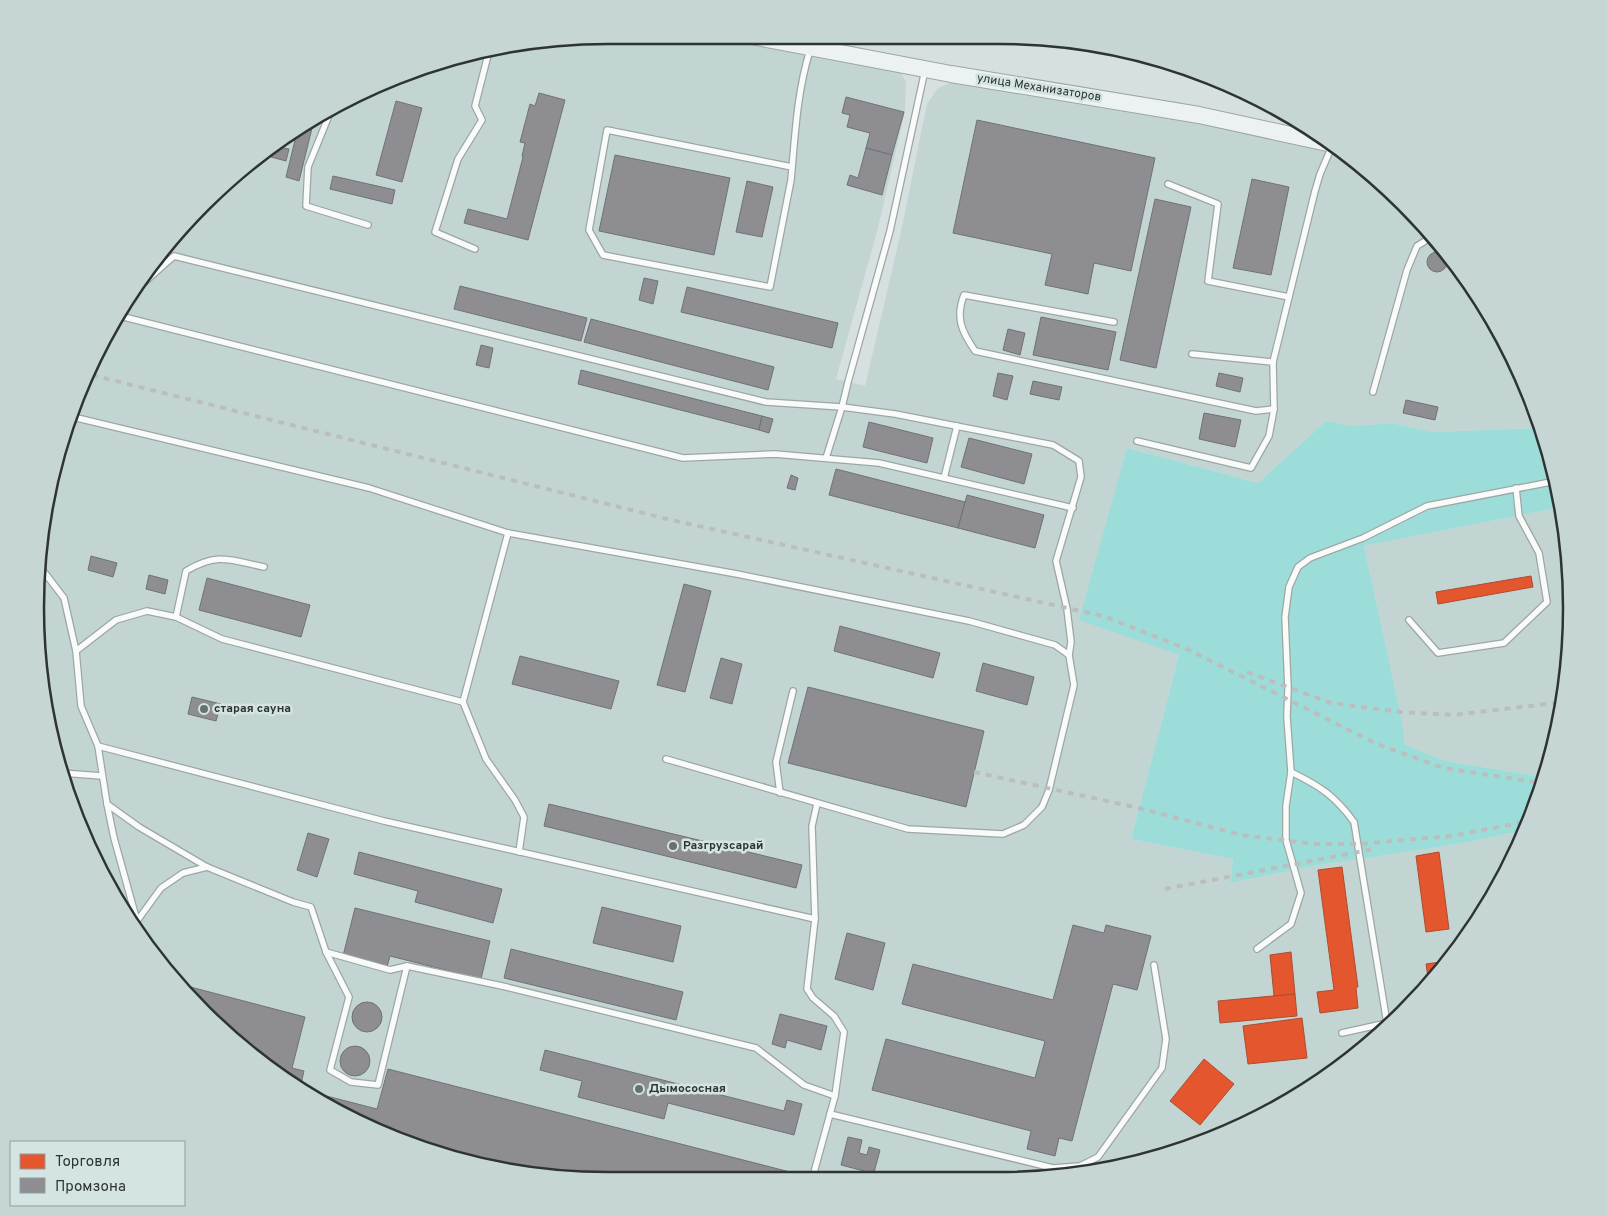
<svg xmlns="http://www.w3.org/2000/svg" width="1607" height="1216" viewBox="0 0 1607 1216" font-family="Overpass,sans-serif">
<rect width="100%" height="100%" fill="#d7e0e0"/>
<g fill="#c3d5d3">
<path d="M608,35H699L896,70L902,75L906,82L905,111L878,228L836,379L865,386L900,236L927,104L938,88L952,82L1197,123L1278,138L1345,154L1404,203L1475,289L1528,388L1540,428L1433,432L1391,423L1353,426L1326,421L1258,483L1127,448L1179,655L1131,839L1233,859L1230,883L1313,866L1452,845L1527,830L1476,926L1404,1013L1318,1084L1218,1137L1073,1176H533L424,1150L321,1104L203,1013L132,927L66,792L36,645L46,496L94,354L177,230L230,177L321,112L459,55Z"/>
<path d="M1562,507L1572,608L1561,720L1544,777L1445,761L1403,744L1404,732L1364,546Z"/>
</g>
<path fill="#9cddda" d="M1326,421L1353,426L1391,423L1433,432L1540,428L1561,496L1562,507L1364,546L1400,712L1404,732V744L1445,761L1544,777L1527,830L1452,845L1313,866L1230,883L1233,859L1131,839L1179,655L1079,620L1127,448L1258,483Z"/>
<path fill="#72cbc7" d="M1005,36H1036L1148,55L1181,67Z"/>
<g fill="#e4572e" stroke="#ad4c30">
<path d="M1531,576L1533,587L1438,604L1436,592Z"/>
<path d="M1439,852L1449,929L1426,932L1416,856Z"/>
<path d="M1342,867L1358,987H1356L1358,1008L1320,1013L1317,992L1334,990L1318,870Z"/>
<path d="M1291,952L1295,994L1274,996L1270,955Z"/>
<path d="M1447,961L1435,976L1428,977L1426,964Z"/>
<path d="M1295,994L1297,1016L1220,1023L1218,1001Z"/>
<path d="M1302,1018L1307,1058L1248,1064L1243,1026Z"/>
<path d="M1204,1059L1234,1084L1200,1125L1170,1101Z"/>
</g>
<g fill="#8d8d92" stroke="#707276">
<path d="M539,93L565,100L528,240L464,223L468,209L507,219L523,157L522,156L525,143L520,142L530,104L535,106Z"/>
<path d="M846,97L904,112L892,155L866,148L870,133L847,127L850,115L842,113Z"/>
<path d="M396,101L422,108L402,182L376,175Z"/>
<path d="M315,116L299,181L286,177L298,128Z"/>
<path d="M977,120L1155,158L1131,271L1094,263L1088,294L1045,285L1052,254L953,233Z"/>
<path d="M274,146L289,149L286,161L271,157Z"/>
<path d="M866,148L892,155L882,195L847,185L850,175L858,178Z"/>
<path d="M615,155L730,178L714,255L599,231Z"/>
<path d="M333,176L395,190L392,204L330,189Z"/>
<path d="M1252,179L1289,187L1271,275L1233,268Z"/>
<path d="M747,181L773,187L762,237L736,232Z"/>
<path d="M1155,199L1191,207L1156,368L1120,360Z"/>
<circle cx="1437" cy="262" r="10"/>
<path d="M644,278L658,281L653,304L639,300Z"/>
<path d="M460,286L587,318L581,341L454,309Z"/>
<path d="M687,287L838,323L832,348L681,312Z"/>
<path d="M1041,317L1116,332L1108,370L1033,355Z"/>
<path d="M591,319L774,367L768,390L584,342Z"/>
<path d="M1008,329L1025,333L1020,355L1003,350Z"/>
<path d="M481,345L493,348L489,368L476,365Z"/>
<path d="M581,370L762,416L759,430L578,384Z"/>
<path d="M998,373L1013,376L1007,400L993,396Z"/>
<path d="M1219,373L1243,378L1240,392L1216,386Z"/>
<path d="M1033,381L1062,387L1059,400L1030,394Z"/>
<path d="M1406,400L1438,407L1435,420L1403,413Z"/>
<path d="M1204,413L1241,420L1235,447L1199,439Z"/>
<path d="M762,416L773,419L769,433L759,430Z"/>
<path d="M869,422L933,438L927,463L863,447Z"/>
<path d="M969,438L1032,454L1024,484L961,467Z"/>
<path d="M836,469L965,502L958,528L829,495Z"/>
<path d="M791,475L798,478L795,490L787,488Z"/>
<path d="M967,495L1044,515L1035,548L958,528Z"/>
<path d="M91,556L117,563L113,577L88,570Z"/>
<path d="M149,575L168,580L165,594L146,589Z"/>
<path d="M207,578L310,605L301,637L199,610Z"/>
<path d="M684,584L711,591L685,692L657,685Z"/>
<path d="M840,626L940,653L933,678L834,651Z"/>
<path d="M520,656L619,681L611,709L512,684Z"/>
<path d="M721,658L742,664L732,704L710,698Z"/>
<path d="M983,663L1034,677L1027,705L976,691Z"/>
<path d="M808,687L984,731L966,807L788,763Z"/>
<path d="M192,697L221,704L216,721L188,714Z"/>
<path d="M549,804L802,865L796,888L544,826Z"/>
<path d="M308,833L329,839L317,877L297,870Z"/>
<path d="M359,852L502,889L493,923L415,902L418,891L354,874Z"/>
<path d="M602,907L681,926L673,962L593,943Z"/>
<path d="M355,908L490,941L481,979L390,956L387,967L343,956Z"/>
<path d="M1073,925L1104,933L1106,925L1151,936L1137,990L1113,984L1072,1141L1059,1138L1055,1156L1027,1149L1031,1131L872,1090L886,1039L1035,1078L1045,1041L902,1004L913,964L1053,1000Z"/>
<path d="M847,933L885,943L873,990L835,979Z"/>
<path d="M511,949L683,992L676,1020L504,978Z"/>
<path d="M179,984L305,1017L292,1068L304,1071L300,1088L203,1013Z"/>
<circle cx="367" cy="1017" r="15"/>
<path d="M780,1014L827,1026L821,1050L787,1040L785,1048L772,1044Z"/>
<circle cx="355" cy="1061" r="15"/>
<path d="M545,1050L784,1111L787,1100L802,1104L794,1135L668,1103L664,1119L578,1097L582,1081L540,1070Z"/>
<path d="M388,1069L790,1172L789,1176H533L424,1150L321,1104L303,1090L377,1109Z"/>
<path d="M848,1137L862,1140L859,1153L867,1155L869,1147L880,1150L873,1176H863L864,1171L841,1165Z"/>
</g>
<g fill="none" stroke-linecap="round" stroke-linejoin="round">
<defs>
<g id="lane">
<path d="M332,108L308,167L306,206L368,225"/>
<path d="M792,167L607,130L589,230L603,255L770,287L791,180C795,136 797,92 810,50"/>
<path d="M1168,184L1218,204L1208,281L1289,297"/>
<path d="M475,249L435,232L458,159L482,120L475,106L489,51"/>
<path d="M138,288L174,256L766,402L842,407L895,414L1053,445L1079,461L1081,477L1056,561L1067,609L1071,642L1069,655L1074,685L1049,790L1042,807L1024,825L1003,834L908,829L666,759"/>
<path d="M120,316L683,458L775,454L879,463L1073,508"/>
<path d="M1114,322L964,295C955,318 962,332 975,351L1256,411L1274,409"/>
<path d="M1192,354L1273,362"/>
<path d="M1373,392L1407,270L1417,246L1430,238H1433"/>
<path d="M73,417L369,488L508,533L737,574L969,621L1055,645L1069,655"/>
<path d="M1137,441L1251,468L1269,436L1274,409L1273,362L1315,191L1320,174L1332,146"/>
<path d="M826,458L842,407L848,382L890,231L925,70"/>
<path d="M944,478L957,426"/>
<path d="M41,568L64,598L76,651L81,706L98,746L107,804L139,827L207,867L293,902L311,907L326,952L349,997L330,1070L351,1082L378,1085L407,966"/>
<path d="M176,617L186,571C218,552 230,560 264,567"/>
<path d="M1409,620L1438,653L1504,643L1547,602L1539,553L1519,516L1516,488"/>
<path d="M76,651L116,620L147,611L176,617L222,639L463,702L508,533"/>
<path d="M463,702L486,759L515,800L524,817L519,852"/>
<path d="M1553,733L1557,732"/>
<path d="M98,746L384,821L815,919"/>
<path d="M1291,772C1320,786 1335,796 1354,822L1387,1023L1342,1033"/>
<path d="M62,773L102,776"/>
<path d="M780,793L776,762L793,691"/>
<path d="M107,804L114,838L137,921L136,932"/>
<path d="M137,921L161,888L183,873L207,867"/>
<path d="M1257,949L1291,924L1301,893L1286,840V806L1291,772L1287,717L1288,688L1285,617L1289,587L1298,567L1310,558L1363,538L1427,506L1556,481"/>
<path d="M326,952L390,970L407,966L502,986L756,1048L804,1085L835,1096"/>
<path d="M830,1114L1053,1168L1080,1166L1098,1157L1162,1068L1166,1039L1154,965"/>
<path d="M813,1176L835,1096L844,1032L834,1016L813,998L807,989L815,919L812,826L817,804"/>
</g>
<path id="secondary" d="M746,35L951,74L1199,115L1332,144"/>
</defs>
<use href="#lane" stroke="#9ea5a5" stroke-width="8"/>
<use href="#secondary" stroke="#9ea5a5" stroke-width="18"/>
<use href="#lane" stroke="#f9fafa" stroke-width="5.5"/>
<use href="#secondary" stroke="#ecf1f1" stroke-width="16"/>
<g stroke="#bcbebe" stroke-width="4" stroke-dasharray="6 6" stroke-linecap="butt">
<path d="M92,375L667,519L1103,616L1187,649L1377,744L1443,768L1542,783"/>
<path d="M1247,672L1331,703L1400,712L1454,715L1563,702"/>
<path d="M974,772L1139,808L1241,835L1314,844H1358L1452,836"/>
<path d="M1446,837L1530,821"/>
<path d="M1165,889L1374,849"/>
</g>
</g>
<g fill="#697070" stroke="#d3e4e3" stroke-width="2">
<circle cx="204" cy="709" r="5"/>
<circle cx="673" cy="846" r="5"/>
<circle cx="639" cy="1089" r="5"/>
</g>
<g text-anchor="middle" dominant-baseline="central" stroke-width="5" stroke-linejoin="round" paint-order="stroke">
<g font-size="12" fill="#2e3434" stroke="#d3e4e3">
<text transform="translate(1039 88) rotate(9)">улица Механизаторов</text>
</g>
<g font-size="12" font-weight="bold" fill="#2e3434" stroke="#d3e4e3" text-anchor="start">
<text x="214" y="709">старая сауна</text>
<text x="683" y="846">Разгрузсарай</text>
<text x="649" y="1089">Дымососная</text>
</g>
</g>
<path d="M0 0H1607V1216H0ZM608 44H999A564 564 0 0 1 1563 608V608A564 564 0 0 1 999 1172H608A564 564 0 0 1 44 608V608A564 564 0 0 1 608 44Z" fill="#c6d6d5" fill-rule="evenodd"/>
<path fill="none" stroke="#2e3434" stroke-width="2.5" d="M608 44H999A564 564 0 0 1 1563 608V608A564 564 0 0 1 999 1172H608A564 564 0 0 1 44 608V608A564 564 0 0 1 608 44Z"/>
<rect x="10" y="1141" width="175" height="65" fill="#d3e4e3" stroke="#919e9d"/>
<rect x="20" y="1154" width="25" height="15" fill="#e4572e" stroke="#919e9d"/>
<text x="55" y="1166" font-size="15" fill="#2e3434">Торговля</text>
<rect x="20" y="1178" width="25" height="15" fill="#8d8d92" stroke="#919e9d"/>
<text x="55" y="1191" font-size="15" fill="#2e3434">Промзона</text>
</svg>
